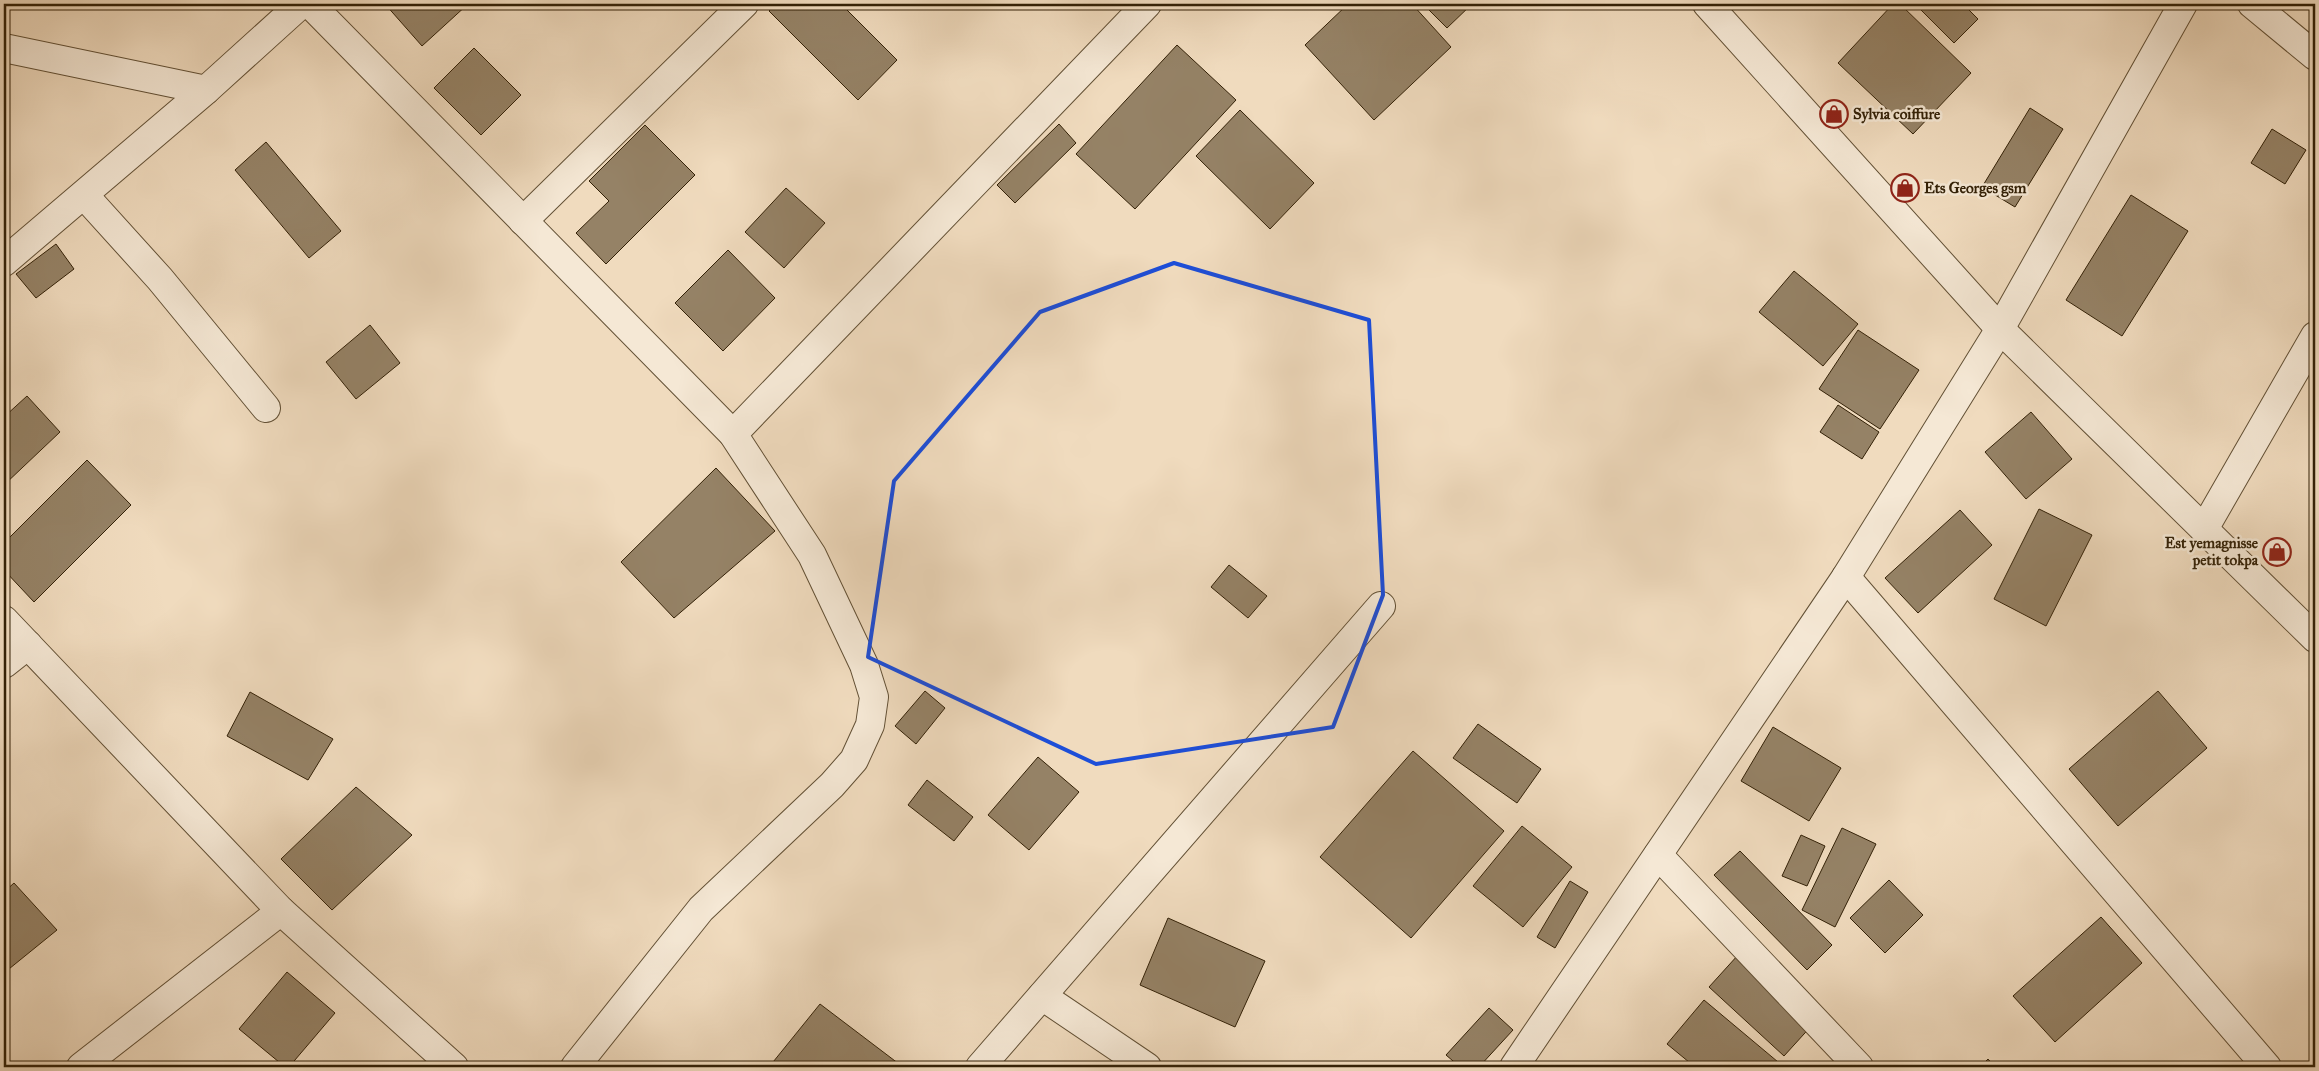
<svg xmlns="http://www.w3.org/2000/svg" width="2319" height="1071" viewBox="0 0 2319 1071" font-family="'IM FELL Great Primer',serif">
<rect width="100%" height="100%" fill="#f0dbbe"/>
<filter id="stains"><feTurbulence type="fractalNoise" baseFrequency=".004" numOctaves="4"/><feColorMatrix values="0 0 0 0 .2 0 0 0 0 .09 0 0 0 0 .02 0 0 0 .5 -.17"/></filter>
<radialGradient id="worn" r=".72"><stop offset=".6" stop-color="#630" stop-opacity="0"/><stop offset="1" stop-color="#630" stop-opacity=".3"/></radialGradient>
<g fill="#958266" stroke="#332107">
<path d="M385,4H468L422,46Z"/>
<path d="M776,4H841L897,60L858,100L769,11Z"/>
<path d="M1348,4H1412L1451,47L1374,120L1305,45Z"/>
<path d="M1423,4H1472L1447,28Z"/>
<path d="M1893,4H1900L1971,73L1913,134L1838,63Z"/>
<path d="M1915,4H1963L1978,19L1954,43Z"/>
<path d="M1177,45L1236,100L1135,209L1076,154Z"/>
<path d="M474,48L521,95L481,135L434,88Z"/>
<path d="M2030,108L2063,129L2015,207L1982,187Z"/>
<path d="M1240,110L1314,183L1270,229L1196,156Z"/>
<path d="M1059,124L1076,143L1015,203L997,185Z"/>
<path d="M645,125L695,175L606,264L576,233L609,201L589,181Z"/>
<path d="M2272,129L2306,150L2285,184L2251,163Z"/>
<path d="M266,142L341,231L309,258L235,170Z"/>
<path d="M786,188L825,223L784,268L745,232Z"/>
<path d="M2131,195L2188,231L2122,336L2066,300Z"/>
<path d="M56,244L74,269L36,298L16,274Z"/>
<path d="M728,250L775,298L723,351L675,303Z"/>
<path d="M1794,271L1858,324L1823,366L1759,312Z"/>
<path d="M370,325L400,363L356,399L326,362Z"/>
<path d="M1858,330L1919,370L1880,429L1819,389Z"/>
<path d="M27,396L60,432L4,485V417Z"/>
<path d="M1838,405L1879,432L1862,459L1820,432Z"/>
<path d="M2031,412L2072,459L2026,499L1985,452Z"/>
<path d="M87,460L131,505L34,602L4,570V543Z"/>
<path d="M716,468L775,531L674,618L621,562Z"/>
<path d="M2039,509L2092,535L2046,626L1994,599Z"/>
<path d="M1960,510L1992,545L1918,613L1885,578Z"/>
<path d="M1229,565L1267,596L1248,618L1211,587Z"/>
<path d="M925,691L945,708L916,744L895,726Z"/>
<path d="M2158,691L2207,748L2118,826L2069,769Z"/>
<path d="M250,692L333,739L308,780L227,736Z"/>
<path d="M1478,724L1541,769L1517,803L1453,758Z"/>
<path d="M1773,727L1841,768L1809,821L1741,781Z"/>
<path d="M1413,751L1504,831L1411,938L1320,857Z"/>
<path d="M1038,757L1079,792L1029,850L988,815Z"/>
<path d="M927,780L973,817L954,841L908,805Z"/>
<path d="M356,787L412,835L332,910L281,859Z"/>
<path d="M1522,826L1572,867L1523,927L1473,886Z"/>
<path d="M1842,828L1876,844L1835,927L1802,910Z"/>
<path d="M1801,835L1825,846L1807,886L1782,876Z"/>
<path d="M1740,851L1832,945L1807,970L1714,875Z"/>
<path d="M1889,880L1923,915L1885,953L1850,918Z"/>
<path d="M1570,881L1588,892L1555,948L1537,937Z"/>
<path d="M14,883L57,930L4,973V892Z"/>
<path d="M2101,917L2142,963L2055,1042L2013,996Z"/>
<path d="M1168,918L1265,961L1235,1027L1140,985Z"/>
<path d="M1738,955L1814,1023L1784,1056L1709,987Z"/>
<path d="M287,972L335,1013L289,1067H285L239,1029Z"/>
<path d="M1704,1000L1784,1067H1695L1667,1044Z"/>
<path d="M820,1004L903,1067H769Z"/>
<path d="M1489,1008L1513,1030L1479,1067H1460L1446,1055Z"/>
<path d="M1988,1059L1995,1067H1980Z"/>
</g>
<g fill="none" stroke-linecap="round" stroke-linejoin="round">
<defs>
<g id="minor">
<path d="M310,4L733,434L812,555L864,665L874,697L870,725L854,760L832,785L701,909L575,1067"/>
<path d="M1707,4L2000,329L2315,638"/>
<path d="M2252,4L2315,56"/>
<path d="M4,48L206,90"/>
<path d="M84,195L160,279L266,408"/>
<path d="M523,221L744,4"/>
<path d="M4,262L206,90L301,4"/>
<path d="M733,434L1147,4"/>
<path d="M2204,529L2315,336"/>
<path d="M1846,577L2267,1067"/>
<path d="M4,620L281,911L454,1067"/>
<path d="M4,664L28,645"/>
<path d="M1658,855L1859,1067"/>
<path d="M1042,996L1147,1067"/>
<path d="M81,1067L281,911"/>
<path d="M980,1067L1381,606"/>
<path d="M1514,1067L1846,577L2000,329L2183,4"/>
</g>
</defs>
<use href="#minor" stroke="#625035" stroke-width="30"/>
<use href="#minor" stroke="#f5e8d5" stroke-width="28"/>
</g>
<path fill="none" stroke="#1d4ed8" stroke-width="4" stroke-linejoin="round" d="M1174,263L1369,320L1383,595L1333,727L1096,764L868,657L894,481L1040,312Z"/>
<defs>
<symbol id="shop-ring" viewBox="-11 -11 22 22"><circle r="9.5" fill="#f5e8d5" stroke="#8f2418" stroke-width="1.5"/><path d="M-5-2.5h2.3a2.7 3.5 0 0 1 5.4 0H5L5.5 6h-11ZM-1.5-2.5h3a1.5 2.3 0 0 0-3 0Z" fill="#8f2418"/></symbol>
</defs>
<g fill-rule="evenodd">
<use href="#shop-ring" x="1818" y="98" width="32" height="32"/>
<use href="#shop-ring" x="1889" y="172" width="32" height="32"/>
<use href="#shop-ring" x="2261" y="536" width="32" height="32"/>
</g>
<g text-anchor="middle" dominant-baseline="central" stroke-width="5" stroke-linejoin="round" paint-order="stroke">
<g font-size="15" font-weight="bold" fill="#332107" stroke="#f5e8d5" text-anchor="start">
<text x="1853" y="114">Sylvia coiffure</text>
<text x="1924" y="188">Ets Georges gsm</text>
<text x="2258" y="543" text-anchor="end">Est yemagnisse<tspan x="2258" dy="17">petit tokpa</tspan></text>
</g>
</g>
<rect width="2319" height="1071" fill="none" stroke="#f0dbbe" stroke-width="20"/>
<rect x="5" y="5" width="2309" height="1061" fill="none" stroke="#332107" stroke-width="2.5"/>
<rect x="10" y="10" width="2299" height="1051" fill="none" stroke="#332107"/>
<rect width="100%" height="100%" filter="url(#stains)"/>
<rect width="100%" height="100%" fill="url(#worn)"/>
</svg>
